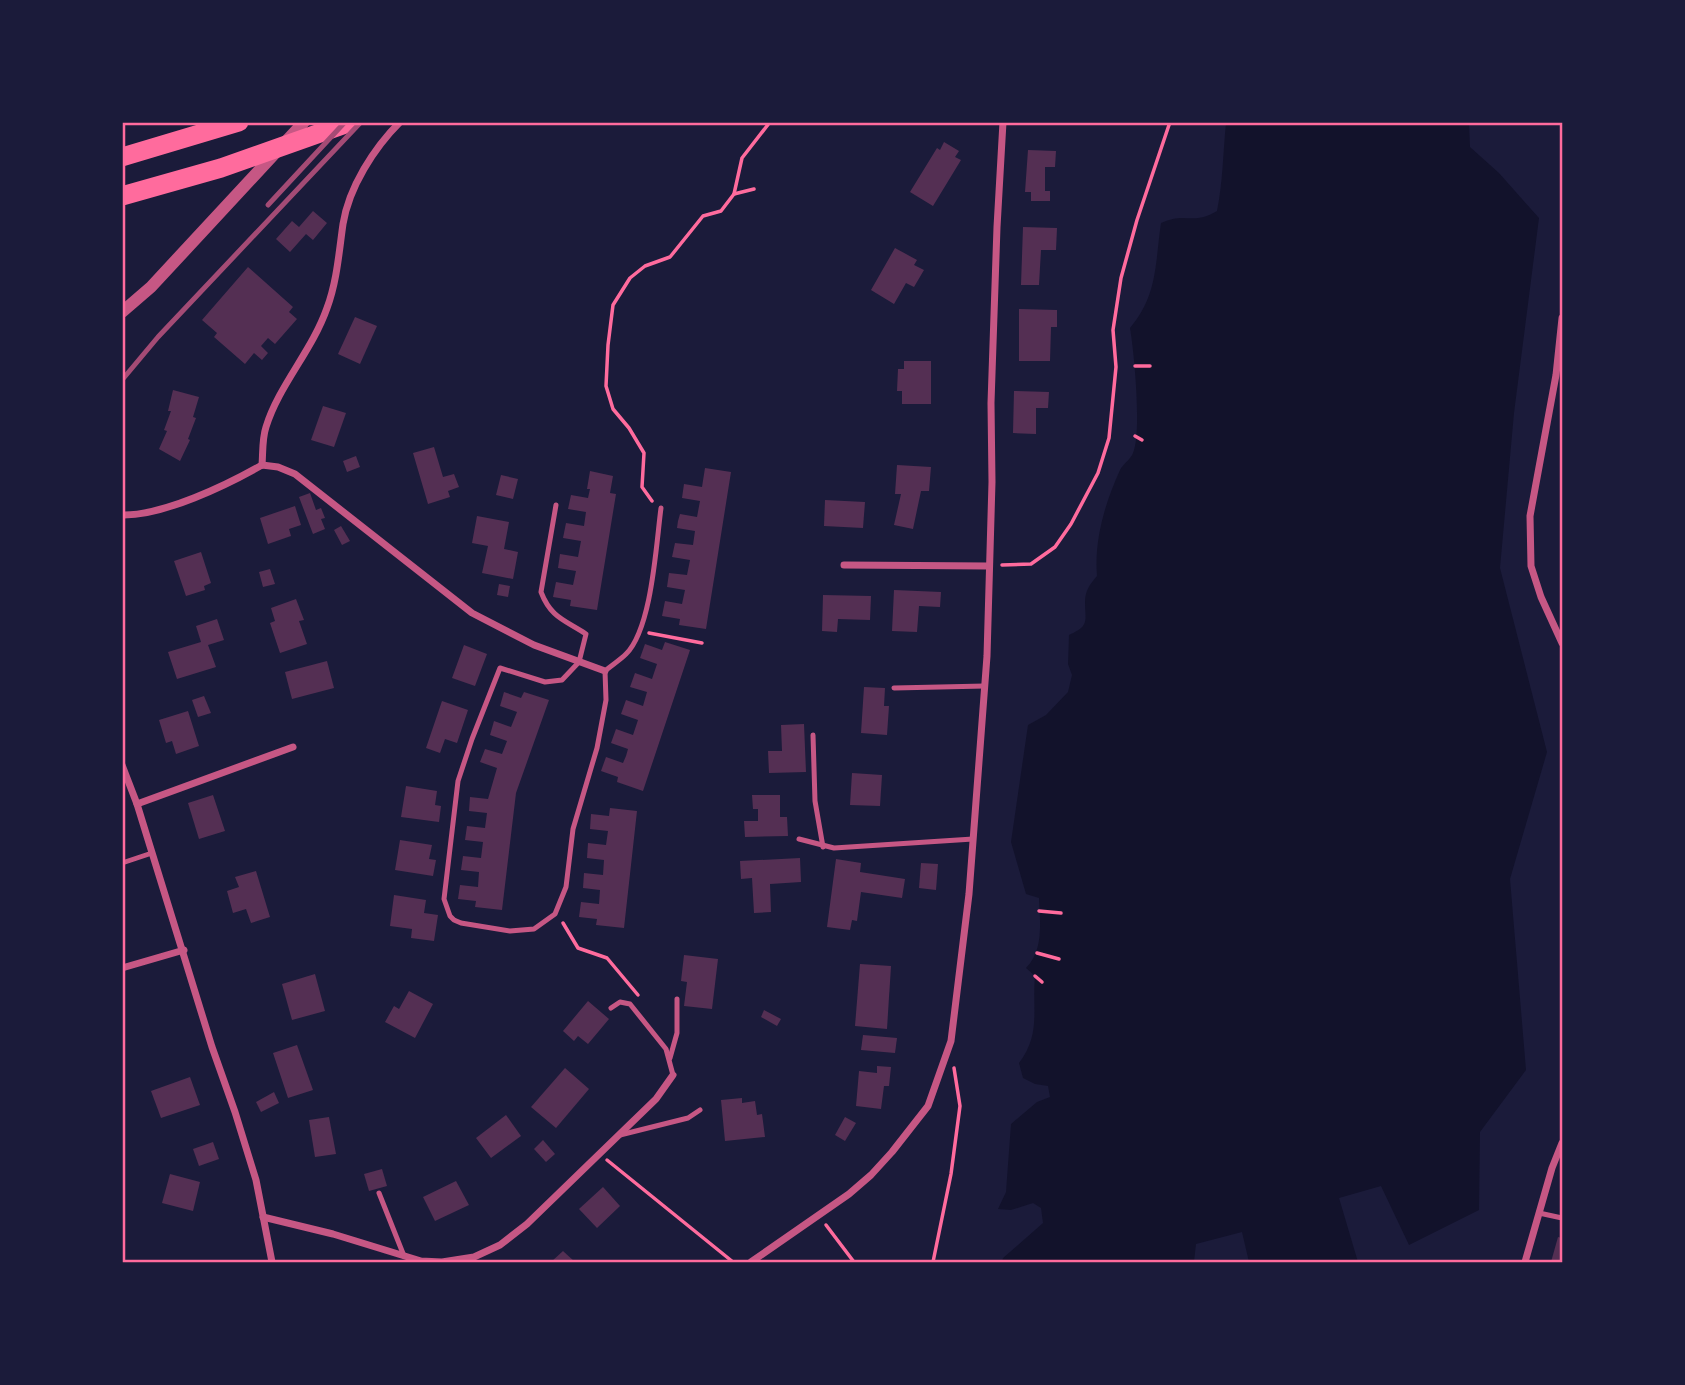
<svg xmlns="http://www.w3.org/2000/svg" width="1685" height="1385" viewBox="0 0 1685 1385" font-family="Cabin,sans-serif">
<rect width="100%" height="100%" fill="#1b1b3a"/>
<path fill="#12122b" d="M1226,123H1469L1470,147L1499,173L1539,218L1514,413L1500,568L1547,752L1510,879L1526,1070L1480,1132L1479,1210L1409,1245L1381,1186L1339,1198L1358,1262H1249L1242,1232L1196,1244L1194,1262H1002L1003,1258L1043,1223L1041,1208L1033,1203L1011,1210L998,1209L1006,1192L1011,1124L1037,1102L1050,1097L1048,1086L1035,1084L1023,1078L1019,1063C1041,1034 1032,1011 1035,976L1026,968C1044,950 1040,922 1039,898L1026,894L1011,842L1028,725L1046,715L1068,692L1072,675L1068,664L1069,635C1090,626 1085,621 1085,602C1085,591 1090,584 1097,576C1094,540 1105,503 1120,470C1123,464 1131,459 1133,453C1142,432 1134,351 1130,328C1158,295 1155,263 1161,223C1186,211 1192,226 1217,211C1223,182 1223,152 1226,123Z"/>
<g fill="#542f53">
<path d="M944,142L959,151L955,157L961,160L933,206L910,192L937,148L940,150Z"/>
<path d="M1028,150L1056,151L1055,167H1045V191H1050V201H1031V192H1025Z"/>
<path d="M313,211L327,223L313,240L306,234L290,252L276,239L292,221L299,227Z"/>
<path d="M1023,227L1057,228L1056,250H1041L1039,285H1021Z"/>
<path d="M895,248L917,260L914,265L924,270L914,287L906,283L894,304L871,290Z"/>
<path d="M248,267L293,307L289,312L297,319L275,344L268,338L261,346L268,353L262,360L254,353L245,364L214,337L217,333L202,320Z"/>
<path d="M1019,309L1057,310V327H1051L1050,361H1019Z"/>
<path d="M355,317L377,326L360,364L338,354Z"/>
<path d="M904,361H931V404H902V391H897L898,369H904Z"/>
<path d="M173,390L199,397L193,417L196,418L188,439L190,440L180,461L159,449L167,431L164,430L171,411H168Z"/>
<path d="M1014,391L1049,392L1048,408H1036V434L1013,433Z"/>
<path d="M323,406L346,413L334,447L311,440Z"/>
<path d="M434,447L443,477L454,474L459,487L448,491L450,497L428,504L413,453Z"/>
<path d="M356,456L360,467L347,472L343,461Z"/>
<path d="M897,465L931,467L929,491H921L913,529L894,525L901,494H895Z"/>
<path d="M705,468L731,472L706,629L679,625L680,619L662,616L665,601L682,604L685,590L667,587L669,573L687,575L690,560L672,557L675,543L693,545L695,531L677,528L678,521L680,514L697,517L700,501L682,498L684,484L702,487Z"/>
<path d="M590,471L613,476L610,493L616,494L597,610L570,606L571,600L553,597L556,582L573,585L576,571L558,568L560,554L578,557L581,541L563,538L566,523L584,526L586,512L568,509L571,495L588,498L590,489H587Z"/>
<path d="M501,475L518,479L513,499L496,495Z"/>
<path d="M310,493L316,510L321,508L325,518L321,519L325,529L313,534L299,497Z"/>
<path d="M825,500L865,502L863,528L824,526Z"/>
<path d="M295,506L301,525L289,529L291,536L268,544L260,518Z"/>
<path d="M477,516L509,522L504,549L518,552L513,579L482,573L488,546L472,543Z"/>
<path d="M341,526L350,541L342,545L334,530Z"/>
<path d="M201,552L211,583L204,586L205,590L186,596L174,561Z"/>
<path d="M270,569L275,584L263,587L259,572Z"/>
<path d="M499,584L510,586L508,597L497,595Z"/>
<path d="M894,590L941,592L940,607L919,606L917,632L892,631Z"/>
<path d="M823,595L871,596L870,620L838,619L837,632L822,631Z"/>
<path d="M296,599L304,620L299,621L307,644L280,653L270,623L275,621L271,608Z"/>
<path d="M217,619L224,640L208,645L216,667L177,679L168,652L201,642L196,626Z"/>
<path d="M665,642L690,650L643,791L617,782L618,777L601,771L606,757L623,763L626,756L628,749L611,743L616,729L633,735L638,720L621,714L626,700L643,706L647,692L630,687L635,673L652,679L657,664L640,658L645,644L662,650Z"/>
<path d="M464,645L487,654L475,686L452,678Z"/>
<path d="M327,661L334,688L292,699L285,672Z"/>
<path d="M864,687L885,688L884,706H889L887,735L861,733Z"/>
<path d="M504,692L521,698L524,692L549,700L516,793L502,910L475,907L476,901L458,899L460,885L478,887L479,872L461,870L463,856L481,858L483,842L465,840L467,826L485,828L487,813L469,811L470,797L488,799L497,768L480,762L485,749L502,754L507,741L490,735L494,721L511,727L517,712L500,706Z"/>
<path d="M204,696L211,713L198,717L192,700Z"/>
<path d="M442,701L468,710L457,743L445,739L440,753L426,748Z"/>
<path d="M188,711L199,746L176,754L172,741L166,743L159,720Z"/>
<path d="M804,724L806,772L769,773L768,751H782L781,725Z"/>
<path d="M852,773L882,775L880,806L850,805Z"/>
<path d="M406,786L437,791L435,805L441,806L439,822L401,817Z"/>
<path d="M213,795L225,831L199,839L188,803Z"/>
<path d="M752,795H780V817H787L788,836L745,837L744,821H758V809H753Z"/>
<path d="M610,808L637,811L624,928L596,925L597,919L579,917L581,902L599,904L600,890L583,888L584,873L603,875L604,860L587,858L588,843L606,845L608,831L590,829L591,814L609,816Z"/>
<path d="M400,840L432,845L429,859L436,860L433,876L395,870Z"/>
<path d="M800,858L801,882L770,884L771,912L754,913L752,878L741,879L740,861Z"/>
<path d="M836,859L861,863L860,872L905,879L902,898L861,892L857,921L852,920L850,930L827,927Z"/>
<path d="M921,863L938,864L936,890L919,888Z"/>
<path d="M256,871L270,917L251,923L246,909L233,913L227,891L239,887L235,877Z"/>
<path d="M394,895L426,900L424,913L438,915L434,941L411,938L412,929L390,926Z"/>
<path d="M684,955L718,959L712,1009L684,1006L687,982L681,981Z"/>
<path d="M860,964L891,966L887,1029L855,1026Z"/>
<path d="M315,974L325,1011L292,1020L282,984Z"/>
<path d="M409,991L433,1004L415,1038L385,1022L394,1006L399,1009Z"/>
<path d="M588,1001L609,1019L588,1044L578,1036L574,1041L563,1031Z"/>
<path d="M764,1010L781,1019L777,1026L761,1017Z"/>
<path d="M863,1035L897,1038L895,1053L861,1050Z"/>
<path d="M297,1045L313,1090L288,1098L273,1053Z"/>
<path d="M877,1066L891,1067L889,1086H884L881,1109L856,1106L859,1071L877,1073Z"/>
<path d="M565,1068L589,1089L556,1128L531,1107Z"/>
<path d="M190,1077L200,1105L161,1118L151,1091Z"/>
<path d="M274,1092L279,1103L261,1112L256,1102Z"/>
<path d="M742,1098V1103L755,1101L757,1115L762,1114L765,1137L725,1141L721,1100Z"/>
<path d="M506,1115L521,1136L491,1158L476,1138Z"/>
<path d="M329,1117L336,1154L315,1157L309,1120Z"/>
<path d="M845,1117L856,1123L845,1141L835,1135Z"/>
<path d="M543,1140L555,1154L546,1162L534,1149Z"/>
<path d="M213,1142L219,1159L199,1166L193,1149Z"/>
<path d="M382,1169L387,1186L369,1191L364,1174Z"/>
<path d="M170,1174L200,1182L193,1211L162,1203Z"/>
<path d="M456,1181L469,1205L435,1221L423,1197Z"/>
<path d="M603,1187L620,1206L597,1228L579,1209Z"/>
<path d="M1558,1237L1562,1238V1262H1551Z"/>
<path d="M563,1251L575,1262H551Z"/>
</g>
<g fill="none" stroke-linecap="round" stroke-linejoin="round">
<g stroke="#ff6b9d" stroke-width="3.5">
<path d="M734,194L742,158L770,122"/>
<path d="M1135,366H1150"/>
<path d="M1135,436L1142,440"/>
<path d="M652,501L642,487L644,453L629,428L613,409L606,386L608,345L613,305L630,278L645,266L670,257L703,216L721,211L734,194L754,189"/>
<path d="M1002,565L1031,564L1055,547L1071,524L1098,473L1109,438L1116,367L1113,330L1121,278L1137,220L1170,122"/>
<path d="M649,633L702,643"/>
<path d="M1039,911L1061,913"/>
<path d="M563,923L578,948L607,958L638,995"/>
<path d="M1037,953L1059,959"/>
<path d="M1035,976L1042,982"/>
<path d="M607,1160L733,1262"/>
<path d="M826,1225L854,1262"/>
<path d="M933,1262L951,1174L960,1106L954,1068"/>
</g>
<g stroke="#c65784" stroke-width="5">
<path d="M556,505L541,592C551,618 565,620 586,634L579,662L562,680L545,682L500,668L472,739L458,781L444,899L450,916L454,920L461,923L510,931L534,929L555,914L566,887L573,829L597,748L606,700L605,671C612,665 620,660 626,654C652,628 656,545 661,508"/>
<path d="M894,688L985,686"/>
<path d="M813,735L815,801L823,847"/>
<path d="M799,839L834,848L973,839"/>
<path d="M122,863L152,853"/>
<path d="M611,1008L620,1002L630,1004L666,1049L673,1075"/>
<path d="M670,1058L677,1033V999"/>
<path d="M620,1135L688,1118L700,1110"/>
<path d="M379,1193L404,1256"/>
<path d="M1539,1213L1562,1218"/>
</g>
<g stroke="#c65784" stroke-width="7">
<path d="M1562,318L1556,375L1530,516L1531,566L1541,597L1562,643"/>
<path d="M262,465L278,467L295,474L472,613L534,645L605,671"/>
<path d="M262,465C263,453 262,439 266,427C279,385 312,351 327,308C337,281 339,252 343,224C349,187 374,148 400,122"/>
<path d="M122,515C163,516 227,485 262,465"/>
<path d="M844,565L988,566"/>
<path d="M122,765L137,804L212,1047L235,1112L256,1180L272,1262"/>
<path d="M137,804L293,747"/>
<path d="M122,968L184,950"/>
<path d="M263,1217L333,1234L421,1261L442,1262L474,1257L500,1245L527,1224L656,1099L673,1075"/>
<path d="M751,1262L849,1194L871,1175L892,1152L928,1106L951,1041L969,894L987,656L992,482L991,403L997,227L1003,122"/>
<path d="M1525,1262L1552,1168L1562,1143"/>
</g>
<path stroke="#c65784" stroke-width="12" d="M122,312L151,287L304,122"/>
<g stroke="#ff6b9d" stroke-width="19">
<path d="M122,157L239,122"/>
<path d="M122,196L221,168L351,122"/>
</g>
<g stroke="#a44b75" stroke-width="5">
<path d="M268,205L345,122"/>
<path d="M122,380L158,337L361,122"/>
</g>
</g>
<rect width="1685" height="1385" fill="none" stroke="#1b1b3a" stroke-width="248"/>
<rect x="124" y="124" width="1437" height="1137" fill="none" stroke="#ff6b9d" stroke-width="2.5"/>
</svg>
